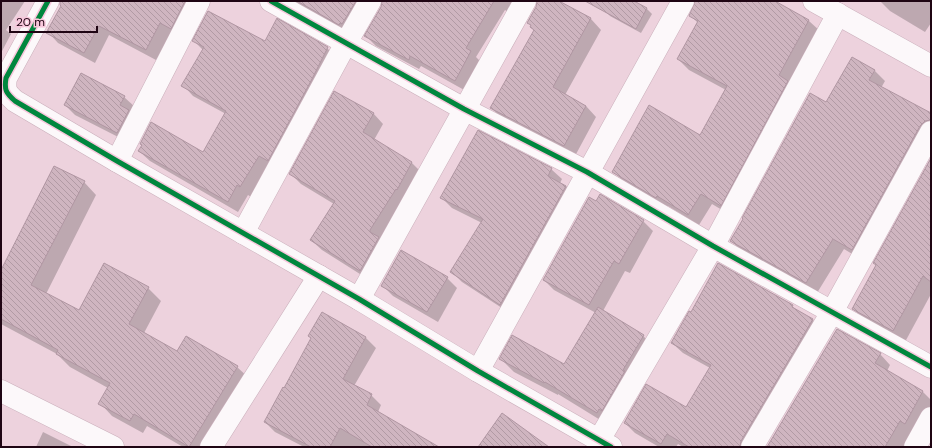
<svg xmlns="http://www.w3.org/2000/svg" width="932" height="448" viewBox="0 0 932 448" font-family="'DM Sans',sans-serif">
<defs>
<pattern id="building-back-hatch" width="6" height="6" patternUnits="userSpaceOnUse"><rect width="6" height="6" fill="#cfb5c0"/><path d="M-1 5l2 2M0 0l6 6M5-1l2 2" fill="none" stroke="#b19aa4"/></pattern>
</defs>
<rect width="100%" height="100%" fill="#edd2dd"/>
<g fill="#0003">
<path d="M1,1H25L6,30L11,34L1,53Z"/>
<path d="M65,1H197L156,60L109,35L95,63L58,43L48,32Z"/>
<path d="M290,1H374L353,34Z"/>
<path d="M383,1H529L517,18L505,10L476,57L481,62L466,91L421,66L419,69L376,46L366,36L382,8Z"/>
<path d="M538,1H557L591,19L601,30L565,95L586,106L596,117L575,156L502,118L491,108L535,31Z"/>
<path d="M610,1H632L647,9L652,14L641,33L610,16L605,11Z"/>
<path d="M696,1H773L809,21L820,31L732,216L712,204L699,225L668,206L667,208L625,183L614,172L700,136L726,90L689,70L678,59L698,23L690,15Z"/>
<path d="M880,1H931V23L925,32L890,11Z"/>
<path d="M194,41L265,43L327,48L337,58L251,197L248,195L238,212L150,161L139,151L142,146L141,144L204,153L226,114L193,96L183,85L203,50Z"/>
<path d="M875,71L885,81L881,88L931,123L862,260L844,249L817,293L742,251L731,241L827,104Z"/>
<path d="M124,97L135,107L128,142L75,115L65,105Z"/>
<path d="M373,113L383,124L374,140L411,162L422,173L371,281L322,250L311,240L334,204L301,184L291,174Z"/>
<path d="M931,160V294L905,342L865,320L853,309Z"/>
<path d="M551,169L562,179L560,183L566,186L576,197L511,314L462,282L452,272L482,223L452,208L442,198Z"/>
<path d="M84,182L96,195L46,294L80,312L105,265L148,288L161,301L144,333L178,352L237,367L250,379L209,447H183L147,426L143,433L112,416L100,403L108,388L70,367L57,354L1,324V269L2,270Z"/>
<path d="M643,221L653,231L630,273L625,271L603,311L643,336L657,349L610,426L558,394V395L514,372L500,358L565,365L596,313L554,290L544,280Z"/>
<path d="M447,278L457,288L438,322L393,296L382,285Z"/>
<path d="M792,306L799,312L813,320L823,330L754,447H683L678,444L676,447H659L635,433L625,423L686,409L710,368L683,353L672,343Z"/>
<path d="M309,336L366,338L376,348L354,386L371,395L381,405L378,412L431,447H304L275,432L265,422L312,339Z"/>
<path d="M880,354L890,365L887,371L923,392L931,400V407L915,434L917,447H768Z"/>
<path d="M43,432L73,447H36Z"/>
</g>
<g fill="url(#building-back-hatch)" stroke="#b096a2">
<path d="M60,1H185L171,29L160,23L146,50L99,26L84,53L46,33L61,6L60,5Z"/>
<path d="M297,1H356L342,24L340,23L339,25Z"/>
<path d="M382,1H494L466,48L471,51L455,81L410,56L409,60L364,36L381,7Z"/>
<path d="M537,1H559L591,18L553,87L586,106L564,146L490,108L534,30L530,27L531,25L527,23L536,7Z"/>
<path d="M585,1H634L647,8L636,29Z"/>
<path d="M695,1H775L809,20L779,75L788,81L721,206L701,194L688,215L657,196L656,198L612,172L649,105L700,135L727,86L677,59L698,21L689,16Z"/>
<path d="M208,11L265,41L277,18L328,47L312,79L268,161L259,156L240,187L237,185L228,202L138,151L142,145L140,144L151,122L203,152L226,111L181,86L204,47L192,41Z"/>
<path d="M852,57L875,70L869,80L931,113V120L925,121L920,126L852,250L833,239L806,283L730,241L743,219L742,218L810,93L826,102Z"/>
<path d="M81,73L125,96L120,105L129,110L117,133L64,105Z"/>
<path d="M334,91L374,113L363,132L412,162L397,190L396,189L370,230V232L379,237L360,271L310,240L335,201L289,174Z"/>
<path d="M478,130L552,168L548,176L566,186L500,305L450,272L483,219L440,198Z"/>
<path d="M931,158V282L923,276L893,331L852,309L876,265L873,263Z"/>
<path d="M54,166L85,181L31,285L79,310L104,263L149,287L129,324L177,351L186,336L238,366L189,447L134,414L130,421L98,404L110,383L56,354L58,350L1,319V270Z"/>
<path d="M600,194L644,220L619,264L614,261L589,305L543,280L589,197L596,201Z"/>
<path d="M401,250L448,277L427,312L381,286Z"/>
<path d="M718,263L793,305L792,307L813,319L741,441L740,447H689L667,434L661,444L624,423L646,384L686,407L711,365L671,343L689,311L691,312Z"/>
<path d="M598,307L644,335L623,370L625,371L602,411L599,409L597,413L545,382L544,383L499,359L512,335L564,364Z"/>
<path d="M322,312L366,337L343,379L372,394L367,405L439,447H372L340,428L330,447H311L264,422L283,387L284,388L311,338L308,336Z"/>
<path d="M837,329L881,353L875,363L923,391L905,424L900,421L885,447H767Z"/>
<path d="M502,413L549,447H478Z"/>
</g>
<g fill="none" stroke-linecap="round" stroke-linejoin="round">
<defs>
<g id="street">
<path d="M48,1L6,78C4,90 6,93 15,101L117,161L359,299L478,371L611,447"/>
<path d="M271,1L464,109L587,172L713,246L931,367"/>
<path d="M814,1L931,66"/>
<path d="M117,161L199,1"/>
<path d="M243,233L346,43L370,1"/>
<path d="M359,299L525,1"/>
<path d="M478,371L683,1"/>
<path d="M1,391L113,447"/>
<path d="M599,440L713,246L838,14"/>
<path d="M211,447L319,276"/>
<path d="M752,447L832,312L931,132"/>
<path d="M915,447L931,418"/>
</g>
</defs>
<use href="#street" stroke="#caafbb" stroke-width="23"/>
<use href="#street" stroke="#fcf8fa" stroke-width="22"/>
<defs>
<g id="cycleway">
<path d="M48,1L6,78C4,90 6,93 15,101L117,161L359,299L478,371L611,447"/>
<path d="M271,1L464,109L587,172L713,246L931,367"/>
</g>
</defs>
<use href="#cycleway" stroke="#f8c7dc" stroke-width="8"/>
<use href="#cycleway" stroke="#00873e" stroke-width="5"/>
</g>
<rect width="932" height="448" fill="none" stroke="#1f0513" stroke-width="4"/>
<path d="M10 26v6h87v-6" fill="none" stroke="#1f0513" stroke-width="2"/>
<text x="16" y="26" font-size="12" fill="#1f0513" stroke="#f8c7dc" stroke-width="3" paint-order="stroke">20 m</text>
</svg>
